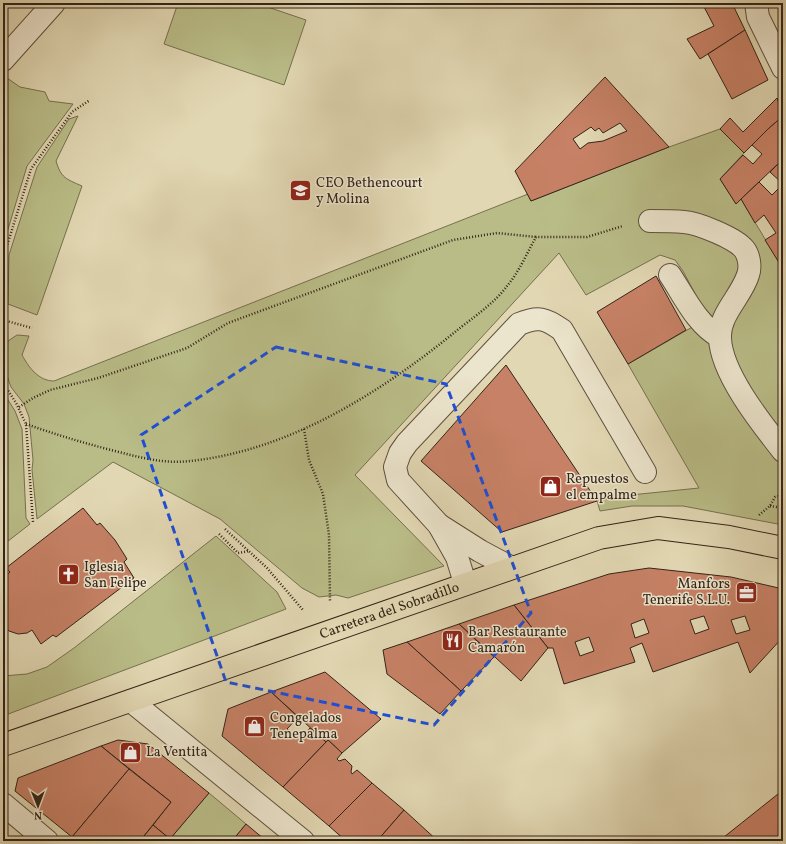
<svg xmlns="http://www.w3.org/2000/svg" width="786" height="844" viewBox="0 0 786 844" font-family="Vollkorn,serif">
<rect width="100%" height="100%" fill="#e1d7b2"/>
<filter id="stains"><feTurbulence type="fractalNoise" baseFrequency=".005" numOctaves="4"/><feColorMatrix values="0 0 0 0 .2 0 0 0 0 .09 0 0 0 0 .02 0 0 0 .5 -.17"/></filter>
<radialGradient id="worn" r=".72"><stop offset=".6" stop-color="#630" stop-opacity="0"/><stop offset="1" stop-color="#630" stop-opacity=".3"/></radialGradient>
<g fill="#b9bc87" stroke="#767050">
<path d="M178,3H256L306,20L284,85L164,44Z"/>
<path d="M7,78L20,87L45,92L49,101L73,104L27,166L3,246V79Z"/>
<path d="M78,116L56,161C61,178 66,179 82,186L37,315L8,304L9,255L37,167L69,119Z"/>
<path d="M720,129L744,153L720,179L736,204L741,199L783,269V525L683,506H632L600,511L597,501L621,496L699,488L628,364L708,318L683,271L675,260L660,255L586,295L559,253L355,475L444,566L348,598L336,595L319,597L302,588L220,519L113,462L37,519L32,470L33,460L29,417L24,404L11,387L6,373L5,357L8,341L17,335L29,336L22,355C29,368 39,381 54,381L523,196L528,194L531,201L669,147Z"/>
<path d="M3,392L15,411L22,429L26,518L30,524L3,545Z"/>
<path d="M216,536L277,592L286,609L3,716V676L27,674L47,667L74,648Z"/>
<path d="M209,793L246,824L232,841H173L170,839Z"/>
</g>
<g fill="#c78166" stroke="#332318" fill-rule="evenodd">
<path d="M702,3H732L745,30L700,59L687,39L714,26Z"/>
<path d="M745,30L768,80L732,99L708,54Z"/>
<path d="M605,77L669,147L531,201L515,171ZM620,123L627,131L603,141L588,143L580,149L573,139L591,127L595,131L599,128L603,133Z"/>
<path d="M777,98L783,116L768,129L744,153L720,129L730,118L743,132Z"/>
<path d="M783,116V159L736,204L720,179L743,155L753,164L762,154L752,145L768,129Z"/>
<path d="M783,159V269L765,240L776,233L764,215L755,223L741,199L759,182L772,195L783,184L770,172Z"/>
<path d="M656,276L686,330L628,364L597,312Z"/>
<path d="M506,365L597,501L502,532L421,461Z"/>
<path d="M83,508L97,525L100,523L115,540L127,559L124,562L134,578L56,637L53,635L41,644L32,630L27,633L18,634L9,631L3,625V600L7,597L3,591V578L10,572L6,568Z"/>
<path d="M649,568L731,577L783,589V637L750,673L738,642L653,672L642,643L630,648L635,662L564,684L553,648H548L514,605L609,574ZM704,616L709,629L695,634L690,620ZM745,616L750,630L736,634L731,620ZM644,619L649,633L635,638L631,624ZM589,637L594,651L580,656L575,642Z"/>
<path d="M514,605L548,648L521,681L459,624Z"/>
<path d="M459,624L494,657L461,691L407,642Z"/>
<path d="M407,642L461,691L440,714L387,674L383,650Z"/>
<path d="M325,672L381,719L342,753L328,740L326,742L271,692Z"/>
<path d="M271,692L298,717L287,729L300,739L310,728L326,742L283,787L222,736L228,709Z"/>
<path d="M118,740L148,744L209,793L170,839L153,825L171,802L101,746Z"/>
<path d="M328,740L342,753L337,759L339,761L345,759L352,766L351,772L352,774L357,770L372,783L329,826L283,787Z"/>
<path d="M101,746L129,769L72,837L15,791L18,778Z"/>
<path d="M129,769L171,802L140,841H77L72,837Z"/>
<path d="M372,783L404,810L377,841H346L329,826Z"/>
<path d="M783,790V841H719Z"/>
<path d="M404,810L428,832L438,841H377Z"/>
<path d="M246,824L258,834L267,841H232Z"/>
<path d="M153,825L170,839L173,841H140Z"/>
</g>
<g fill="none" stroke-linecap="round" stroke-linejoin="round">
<defs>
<g id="minor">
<path d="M756,3L758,17L783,68"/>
<path d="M3,60L54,3"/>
<path d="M650,221C661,221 673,221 684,222C698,223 735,238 744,249C749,255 751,267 748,275C741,297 719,314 720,338C721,373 761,423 783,451"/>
<path d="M670,275C684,296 697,325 720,337"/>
<path d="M439,525L480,551L510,567"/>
<path d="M465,583L457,557L439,525L398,480L395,467L400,453L407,443L519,324C538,316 545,318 562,330L645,472"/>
<path d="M131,701L303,841"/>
<path d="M3,804L47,841"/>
</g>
<g id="major">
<path id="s1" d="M3,745L599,538L658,528L729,537L783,548"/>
</g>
</defs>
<use href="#minor" stroke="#5e503e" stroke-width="24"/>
<use href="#major" stroke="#332318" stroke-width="24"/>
<g stroke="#332318" stroke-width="2.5" stroke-dasharray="1 2" stroke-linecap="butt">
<path d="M3,307L5,252L31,169L72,112L90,100"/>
<path d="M3,320L32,328"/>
<path d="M3,377L4,384L16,403L26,424L33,522"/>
<path d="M19,407L33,398L50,390L98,378L187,348L228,323L453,240L497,233L536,237"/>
<path d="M26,424C57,435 87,444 119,452C142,458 165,464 190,461C288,451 380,393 455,332C472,318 494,304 507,286C519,272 527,253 536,237H587L623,226"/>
<path d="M304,429L309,460L323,494L329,535L330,601"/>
<path d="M770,506L783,508"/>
<path d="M759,515L770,506L775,497L783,495"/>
<path d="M225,529L267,568L303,610"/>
<path d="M219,534L238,553L249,551"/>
</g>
<use href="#minor" stroke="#ece5cd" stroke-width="22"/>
<use href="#major" stroke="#e1d7b2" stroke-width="22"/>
</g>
<path fill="none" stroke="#1d4ed8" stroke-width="3" stroke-dasharray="8 5" stroke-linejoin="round" d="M276,347L446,384L531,613L434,725L226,682L141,435Z"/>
<defs>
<symbol id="school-square" viewBox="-11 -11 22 22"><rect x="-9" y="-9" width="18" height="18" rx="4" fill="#8f2418" stroke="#ece5cd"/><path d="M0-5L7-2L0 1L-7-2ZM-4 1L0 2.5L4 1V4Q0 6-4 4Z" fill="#fff"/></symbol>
<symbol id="shop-square" viewBox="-11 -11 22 22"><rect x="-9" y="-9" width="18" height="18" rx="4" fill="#8f2418" stroke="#ece5cd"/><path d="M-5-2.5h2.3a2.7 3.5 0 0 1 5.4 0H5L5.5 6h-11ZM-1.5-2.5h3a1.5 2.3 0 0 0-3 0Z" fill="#fff"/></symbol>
<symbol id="church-square" viewBox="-11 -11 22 22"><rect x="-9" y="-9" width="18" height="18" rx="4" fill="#8f2418" stroke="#ece5cd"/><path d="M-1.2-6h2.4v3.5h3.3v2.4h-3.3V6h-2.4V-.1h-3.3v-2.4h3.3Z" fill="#fff"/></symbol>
<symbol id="office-square" viewBox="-11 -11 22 22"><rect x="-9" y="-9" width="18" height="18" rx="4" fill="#8f2418" stroke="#ece5cd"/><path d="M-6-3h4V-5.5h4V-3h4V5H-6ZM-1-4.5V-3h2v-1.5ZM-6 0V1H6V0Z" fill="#fff"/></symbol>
<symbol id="restaurant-square" viewBox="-11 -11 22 22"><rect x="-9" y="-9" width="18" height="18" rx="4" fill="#8f2418" stroke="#ece5cd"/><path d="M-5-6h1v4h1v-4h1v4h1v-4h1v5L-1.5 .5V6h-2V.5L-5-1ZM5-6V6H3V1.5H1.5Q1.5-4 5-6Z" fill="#fff"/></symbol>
</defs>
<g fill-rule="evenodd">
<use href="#school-square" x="288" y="178" width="25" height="25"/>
<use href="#shop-square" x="538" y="474" width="25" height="25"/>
<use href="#church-square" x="56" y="562" width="25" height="25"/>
<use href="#office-square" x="734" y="580" width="25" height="25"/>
<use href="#restaurant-square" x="440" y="628" width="25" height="25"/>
<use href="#shop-square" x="242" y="714" width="25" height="25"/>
<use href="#shop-square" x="118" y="740" width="25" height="25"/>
</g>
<g text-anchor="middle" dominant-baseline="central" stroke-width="3" stroke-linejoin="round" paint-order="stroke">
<g font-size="14" fill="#332318" stroke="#ece5cd" text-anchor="start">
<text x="316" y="183">CEO Bethencourt<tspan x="316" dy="16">y Molina</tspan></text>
<text x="566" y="479">Repuestos<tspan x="566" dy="16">el empalme</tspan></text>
<text x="84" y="567">Iglesia<tspan x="84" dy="16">San Felipe</tspan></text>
<text x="730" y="584" text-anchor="end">Manfors<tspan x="730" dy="16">Tenerife S.L.U.</tspan></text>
<text x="468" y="632">Bar Restaurante<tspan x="468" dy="16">Camarón</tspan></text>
<text x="270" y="718">Congelados<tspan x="270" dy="16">Tenepalma</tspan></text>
<text x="146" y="752">La Ventita</text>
</g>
<g font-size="14" fill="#332318" stroke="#ece5cd">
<text stroke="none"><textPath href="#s1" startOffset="409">Carretera del Sobradillo</textPath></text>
</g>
</g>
<rect width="786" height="844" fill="none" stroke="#e1d7b2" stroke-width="16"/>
<rect x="4" y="4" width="778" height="836" fill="none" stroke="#332318" stroke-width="2"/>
<rect x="8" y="8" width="770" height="828" fill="none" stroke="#332318"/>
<g transform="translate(38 806) rotate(179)" stroke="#ece5cd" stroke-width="3" paint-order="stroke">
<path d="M0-3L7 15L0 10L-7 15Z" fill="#332318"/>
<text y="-6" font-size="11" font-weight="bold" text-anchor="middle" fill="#332318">N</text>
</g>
<rect width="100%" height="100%" filter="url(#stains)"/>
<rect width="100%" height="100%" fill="url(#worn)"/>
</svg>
